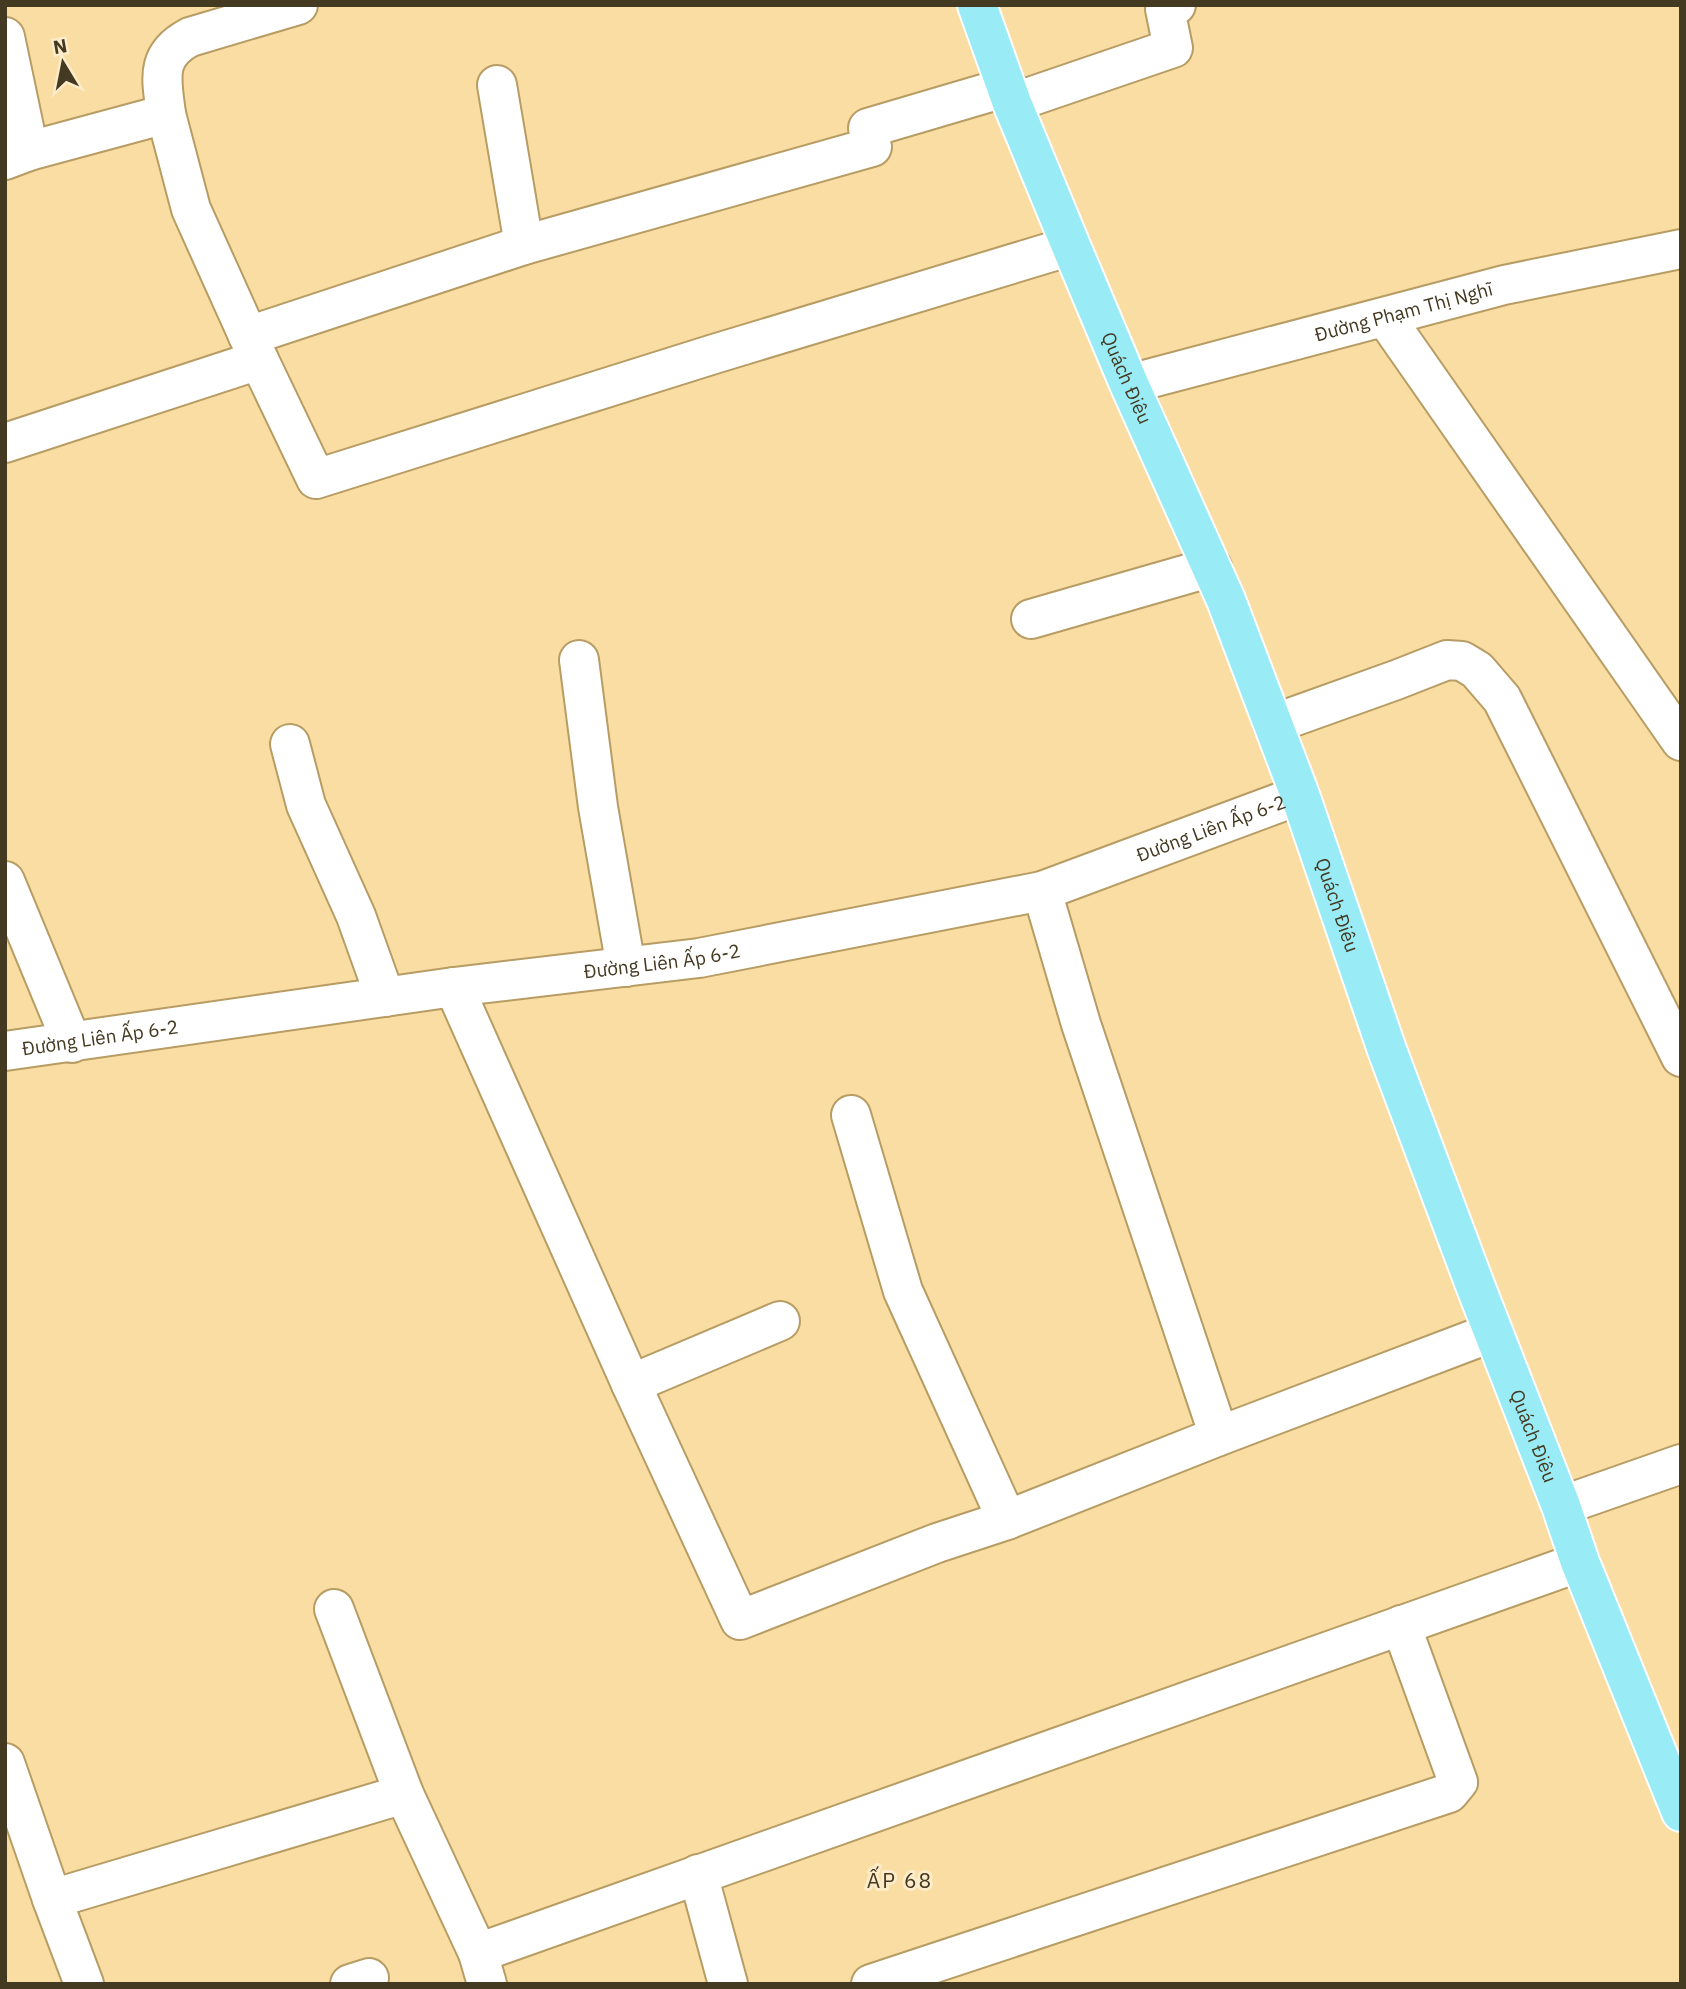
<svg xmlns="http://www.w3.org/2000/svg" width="1686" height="1989" viewBox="0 0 1686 1989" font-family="'IBM Plex Sans',sans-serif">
<rect width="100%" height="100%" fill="#f9dda2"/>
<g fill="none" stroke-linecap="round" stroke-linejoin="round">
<defs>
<g id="minor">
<path d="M5,37L29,151"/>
<path d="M497,85L524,245"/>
<path d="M1012,103L1173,48L1165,9L1176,5"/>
<path d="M166,114L191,209L259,360L316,479L714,354L1071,246"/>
<path d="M5,160L29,151L166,114C162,80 154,56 190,37L298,5"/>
<path d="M1385,317L1681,741"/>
<path d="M248,336L524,245L872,147L868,128L1007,87"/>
<path id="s1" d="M1129,384L1504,285L1681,249"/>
<path d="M5,443L259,360"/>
<path d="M1031,619L1212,567"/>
<path d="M579,660L598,807L626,967"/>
<path d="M1273,724L1396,680L1447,660L1462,661L1477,670L1502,699L1681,1057"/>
<path d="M290,744L306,805L356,916L385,997"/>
<path d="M5,881L72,1043"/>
<path d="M1042,891L1081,1024L1219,1436"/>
<path d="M454,987L631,1384L740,1620L937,1543L1007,1520L1219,1436L1493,1332"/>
<path id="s2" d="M5,1051L454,987L699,958L1042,891L1300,795"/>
<path d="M851,1115L903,1291L1007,1520"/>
<path d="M631,1384L780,1321"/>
<path d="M1561,1506L1681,1464"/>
<path d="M334,1609L404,1794L478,1953L487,1984"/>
<path d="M5,1763L52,1899L84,1984"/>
<path d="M698,1874L728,1984"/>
<path d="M52,1899L404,1794"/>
<path d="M478,1953L1580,1562"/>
<path d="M350,1984L369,1978"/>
<path d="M871,1984L1449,1793L1458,1782L1401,1625"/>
</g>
<g id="major">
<path id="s3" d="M977,5L1012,103L1071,246L1129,384L1226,600L1300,795L1387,1050L1475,1285L1561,1506L1580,1562L1681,1812"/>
</g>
</defs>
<use href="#minor" stroke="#b79c64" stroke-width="42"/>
<use href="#major" stroke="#fff" stroke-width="42"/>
<use href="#minor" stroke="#fff" stroke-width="38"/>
<use href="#major" stroke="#99ecf5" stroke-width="38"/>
</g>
<g text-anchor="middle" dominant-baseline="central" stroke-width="6" stroke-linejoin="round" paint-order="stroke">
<g font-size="19" fill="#443921" stroke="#fcecc9">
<text stroke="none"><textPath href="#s1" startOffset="284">Đường Phạm Thị Nghĩ</textPath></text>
<text stroke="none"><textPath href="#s3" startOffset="402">Quách Điêu</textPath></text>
<text stroke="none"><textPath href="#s2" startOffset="1230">Đường Liên Ấp 6-2</textPath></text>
<text stroke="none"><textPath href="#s3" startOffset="970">Quách Điêu</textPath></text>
<text stroke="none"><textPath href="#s2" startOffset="663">Đường Liên Ấp 6-2</textPath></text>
<text stroke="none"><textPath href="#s2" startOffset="96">Đường Liên Ấp 6-2</textPath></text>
<text stroke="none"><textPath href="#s3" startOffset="1536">Quách Điêu</textPath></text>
</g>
<g font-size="21" letter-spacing="2" fill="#443921" stroke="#fcecc9">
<text x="900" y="1880">ẤP 68</text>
</g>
</g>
<rect width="1686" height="1989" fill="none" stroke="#443921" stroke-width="14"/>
<g transform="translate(63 63) rotate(350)" stroke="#fcecc9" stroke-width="5" paint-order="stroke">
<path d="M0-5L12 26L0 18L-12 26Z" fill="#443921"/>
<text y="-10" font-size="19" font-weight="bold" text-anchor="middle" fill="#443921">N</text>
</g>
</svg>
